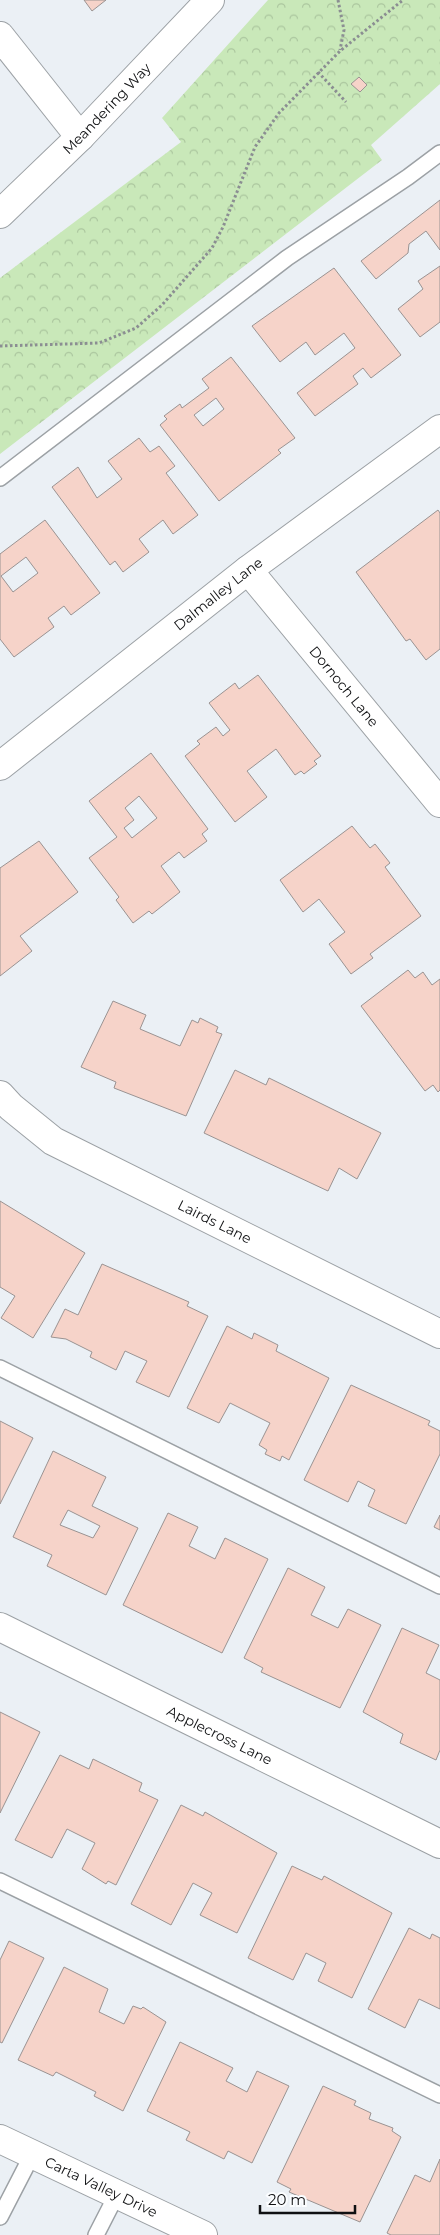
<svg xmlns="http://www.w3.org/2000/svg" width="440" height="2235" viewBox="0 0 440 2235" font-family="Montserrat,sans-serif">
<defs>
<pattern id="forest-crowns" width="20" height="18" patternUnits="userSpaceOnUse" patternTransform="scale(1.25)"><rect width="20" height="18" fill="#c9e8b9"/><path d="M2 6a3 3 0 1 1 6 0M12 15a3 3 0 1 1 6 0" fill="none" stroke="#abc69e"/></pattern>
</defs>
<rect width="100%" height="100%" fill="#ebf0f5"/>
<path fill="url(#forest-crowns)" d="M268,0H440V84L371,145L382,160L0,454V278L181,142L162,118Z"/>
<g fill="#f6d3c9" stroke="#9a9392" fill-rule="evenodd">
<path d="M84,0H106L92,11Z"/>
<path d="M359,77L367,85L360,92L351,84Z"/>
<path d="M440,200V250L426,231L409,244L408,253L376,279L361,261Z"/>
<path d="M440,266V322L420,337L398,309L423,289L418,281Z"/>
<path d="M334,268L401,355L371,378L363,368L353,376L358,384L315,416L297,393L355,348L344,333L315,355L306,342L280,362L252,326Z"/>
<path d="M231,357L295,438L278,450L281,453L219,501L160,425L167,419L164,416L180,404L182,408L209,388L202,379ZM216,398L224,409L203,426L194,415Z"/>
<path d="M139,438L150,452L159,446L175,466L166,473L198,515L173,534L163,520L139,539L149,552L123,572L115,561L110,565L52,487L78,467L97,498L122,479L108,461Z"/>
<path d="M438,510L440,513V649L426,660L410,639L406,641L356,572Z"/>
<path d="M45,520L100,593L71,615L64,606L48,618L54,627L14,657L0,639V554ZM26,557L38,573L13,592L1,576Z"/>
<path d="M258,675L321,756L314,761L317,764L304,774L301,771L295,775L276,749L247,771L267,797L235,822L185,756L200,744L197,741L216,727L223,736L230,730L209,703L235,683L239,689Z"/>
<path d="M151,753L208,829L202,834L207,841L184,858L179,852L161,866L180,892L152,914L149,911L133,923L116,900L119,897L89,858L117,837L89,801ZM139,796L157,818L132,838L124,828L134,820L125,808Z"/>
<path d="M352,826L370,848L375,844L390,863L385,867L421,916L370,954L373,958L351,974L329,944L345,932L319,899L303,912L280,880Z"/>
<path d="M39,841L78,892L20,936L32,951L0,976V868Z"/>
<path d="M408,970L415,978L423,972L432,985L440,979V1090L438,1092L433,1085L425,1091L361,1006Z"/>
<path d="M113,1001L146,1015L140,1029L180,1046L192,1020L198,1023L200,1018L218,1027L216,1032L222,1034L186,1116L114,1088L116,1082L81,1067Z"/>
<path d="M235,1070L266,1085L269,1078L381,1133L357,1179L339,1168L328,1191L204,1133Z"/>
<path d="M0,1201L85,1253L33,1338L1,1318L15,1296L0,1287Z"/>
<path d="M102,1264L189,1302L187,1306L208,1316L169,1397L136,1382L147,1361L125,1351L116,1370L90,1357L92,1352L66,1339L51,1337L65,1309L78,1315Z"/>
<path d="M227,1326L252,1339L254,1333L278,1345L276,1351L329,1378L289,1460L282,1456L280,1461L265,1454L267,1450L259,1445L270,1423L230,1403L219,1423L187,1408Z"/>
<path d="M351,1385L430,1421L428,1425L440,1431V1454L406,1524L368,1506L375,1490L358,1481L348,1502L304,1480Z"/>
<path d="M0,1421L33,1438L0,1504Z"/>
<path d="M53,1451L106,1477L92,1506L138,1528L106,1595L47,1566L52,1555L13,1537ZM68,1510L100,1526L93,1538L60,1525Z"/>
<path d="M168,1513L198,1527L189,1546L215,1559L225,1538L268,1559L222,1653L123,1605Z"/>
<path d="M440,1515V1530L434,1527Z"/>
<path d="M288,1568L325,1587L311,1615L338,1628L348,1609L381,1625L340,1708L261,1672L263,1668L244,1658Z"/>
<path d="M402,1628L439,1645L426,1673L440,1680V1750L436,1760L400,1743L403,1734L363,1712Z"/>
<path d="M0,1712L40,1732L0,1813Z"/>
<path d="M60,1755L89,1769L93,1759L142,1783L139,1791L158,1800L116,1885L108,1881L106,1884L82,1869L95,1843L67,1829L52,1858L15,1840Z"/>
<path d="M181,1805L203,1816L205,1812L277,1853L237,1933L200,1915L212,1893L193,1883L171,1925L131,1904Z"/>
<path d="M292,1866L322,1880L324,1876L392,1913L352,1998L318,1981L326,1963L306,1953L293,1980L248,1958Z"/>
<path d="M409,1928L430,1939L432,1934L440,1938V2009L419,1999L405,2028L368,2009Z"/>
<path d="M9,1941L44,1958L2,2043L0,2042V1960Z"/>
<path d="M64,1967L108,1989L99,2012L124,2024L133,2006L141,2009L143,2007L166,2022L123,2111L94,2096L96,2092L56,2072L53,2076L18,2060Z"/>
<path d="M180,2042L233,2068L226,2081L247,2092L257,2071L289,2086L252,2163L228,2151L224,2159L186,2140L190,2132L147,2111Z"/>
<path d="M323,2086L356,2101L354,2105L371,2113L369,2119L393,2128L392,2131L401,2137L360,2222L289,2192L291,2189L277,2182Z"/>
<path d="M440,2159V2235H391L387,2233L415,2175L430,2182Z"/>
</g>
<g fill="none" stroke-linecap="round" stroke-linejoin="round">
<defs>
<g id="lane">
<path d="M0,478L287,258L408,177L440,153"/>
<path d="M0,1368L440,1586"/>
<path d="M0,1881L440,2095"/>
<path d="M0,2217L32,2155"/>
<path d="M96,2235L117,2194"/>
</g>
<g id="street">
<path d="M0,36L80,137"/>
<path id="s1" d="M248,570L440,803"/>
<path id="s2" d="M0,766L248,570L440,429"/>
<path id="s3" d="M0,1095L11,1107L53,1141L440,1334"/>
<path id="s4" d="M0,1627L440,1844"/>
<path id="s5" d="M0,2139L203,2235"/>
</g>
<g id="secondary">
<path id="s6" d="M0,214L80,137L210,0"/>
</g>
</defs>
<use href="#lane" stroke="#9ca1a5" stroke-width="18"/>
<use href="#street" stroke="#9ca1a5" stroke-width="30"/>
<use href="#secondary" stroke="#9ca1a5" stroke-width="30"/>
<g stroke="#8b8e92" stroke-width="3" stroke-dasharray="2.5 2.5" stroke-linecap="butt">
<path d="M338,0L344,30L340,50"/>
<path d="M318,72L346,102"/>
<path d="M0,346L99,343L136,328L162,305L212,248L223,227L255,147L279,113L340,51L403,0"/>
</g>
<use href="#lane" stroke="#fff" stroke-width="15"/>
<use href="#street" stroke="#fff" stroke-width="28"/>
<use href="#secondary" stroke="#fff" stroke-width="28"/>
</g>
<g text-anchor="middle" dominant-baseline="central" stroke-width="4" stroke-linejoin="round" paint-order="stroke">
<g font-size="14" fill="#0f1012" stroke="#fbfdff">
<text stroke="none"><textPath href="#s6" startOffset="150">Meandering Way</textPath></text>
<text stroke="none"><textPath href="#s2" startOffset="278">Dalmalley Lane</textPath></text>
<text stroke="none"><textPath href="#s1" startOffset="151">Dornoch Lane</textPath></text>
<text stroke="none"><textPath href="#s3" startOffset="251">Lairds Lane</textPath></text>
<text stroke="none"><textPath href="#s4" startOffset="245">Applecross Lane</textPath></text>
<text stroke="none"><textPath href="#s5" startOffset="112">Carta Valley Drive</textPath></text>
</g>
</g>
<path d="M260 2205v8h95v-8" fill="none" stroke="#0f1012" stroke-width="2.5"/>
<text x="268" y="2205" font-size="15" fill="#0f1012" stroke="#fbfdff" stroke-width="4" paint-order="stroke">20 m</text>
</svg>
